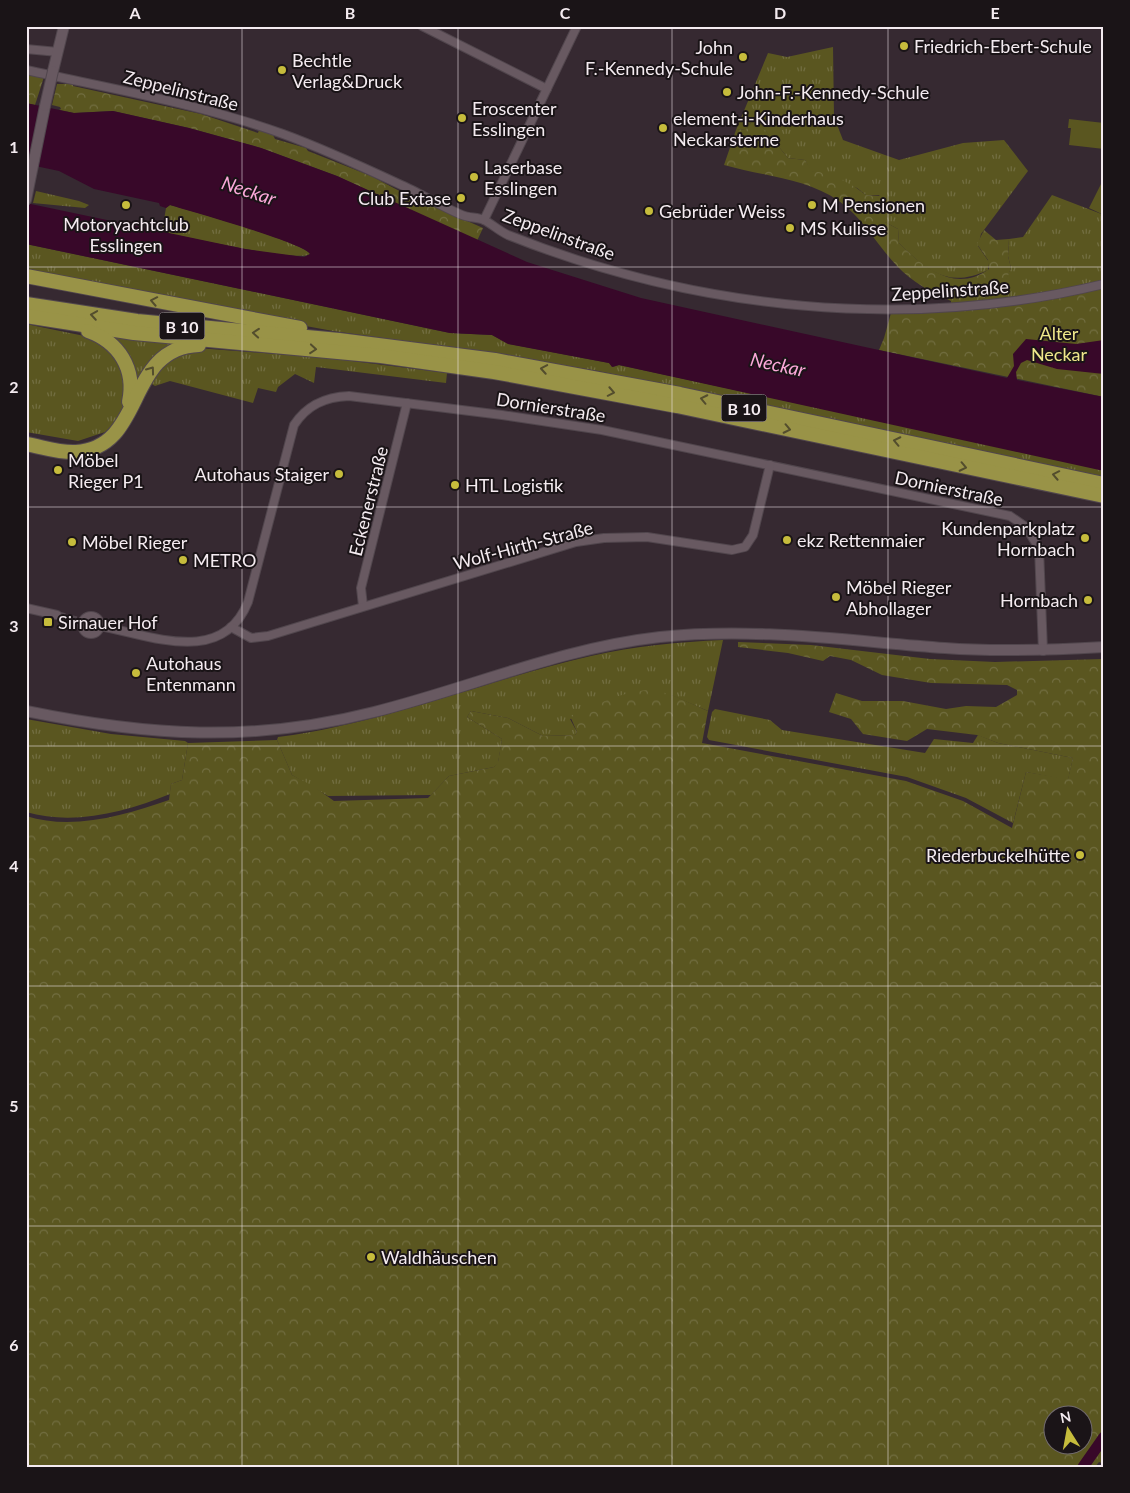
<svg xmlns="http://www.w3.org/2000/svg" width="1130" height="1493" viewBox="0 0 1130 1493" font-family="Lato,sans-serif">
<defs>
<pattern id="grass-tufts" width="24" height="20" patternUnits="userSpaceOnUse" patternTransform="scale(1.25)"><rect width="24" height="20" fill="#5a5620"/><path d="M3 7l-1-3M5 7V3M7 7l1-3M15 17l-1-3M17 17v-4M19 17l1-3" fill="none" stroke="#726e41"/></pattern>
<pattern id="forest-crowns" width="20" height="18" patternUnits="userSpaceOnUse" patternTransform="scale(1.25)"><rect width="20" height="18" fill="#5a5620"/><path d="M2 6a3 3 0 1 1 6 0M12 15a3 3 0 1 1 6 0" fill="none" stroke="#726e41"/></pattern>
</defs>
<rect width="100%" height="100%" fill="#362931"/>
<g fill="url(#grass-tufts)">
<path d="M833,47L834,117L843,140L899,160L963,143L1004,140L1028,171L981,234L978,246L989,262L988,270C948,289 927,271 899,243L898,229L885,222V203L879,195H866L857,188L811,171L805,160L788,158L760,124L751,123L746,129L736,130L768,53L787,57Z"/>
<path d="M36,191L79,201L89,205L85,208L33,203Z"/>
<path d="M1052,195L1104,215V281L1034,294L980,301L1002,288L1011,268L1008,256L1009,239L1023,237Z"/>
<path d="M170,205C189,210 305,243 310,254C301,263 181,236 162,232L166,208Z"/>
<path d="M26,244L450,333L492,335L509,344L609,363L613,367L619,365L1088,466L1104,471V477L598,371L496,354L333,331L197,306L30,271L26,269Z"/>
<path d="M26,324L99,339L125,368L126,404L114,424L105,432L78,441L26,432Z"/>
<path d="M108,336L179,344L135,395Z"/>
<path d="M197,348L328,358L447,373L446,383L316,367L314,383L295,374L278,387L276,392L258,388L253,403L170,381L155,386L147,381L160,363Z"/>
<path d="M723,640L708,711L671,695L570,719L577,732L575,735L543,736L508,718L471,711L467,717L502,739L498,763L494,767L449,776L431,795L328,796L292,775L277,740L278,737C387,723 486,680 591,656C635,646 679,642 723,640Z"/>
<path d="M715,709L770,720L782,730L925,753L934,739L973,743L978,735L998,743L1073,758L1068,780L1026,772L1013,823L966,798L907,777L709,740L707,737L712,712Z"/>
<path d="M26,719L111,734L185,741L188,743L182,780L171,784L170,794C125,812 74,826 26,812Z"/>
</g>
<g fill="url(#forest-crowns)" fill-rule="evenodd">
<path d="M26,73L44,77L35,105L26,103Z"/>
<path d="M57,84H73V86L201,114L258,133L259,130L273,135L275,139L306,148L308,151L371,176L426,205L429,204L483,228L477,241L337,176L261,148L189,128L113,111L74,113L59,110L61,109L60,107L52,105Z"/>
<path d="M752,122L761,125L788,158L805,160L812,171L831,174L855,187L866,195L882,196L885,203V222L898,229L899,243C923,267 955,294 989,269L988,260L977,244L984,230L996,240L1009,239L1008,256L1011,268L1004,286L980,301L951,304V301C931,292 912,282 897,266C876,244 865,220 839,201C806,178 762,176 724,165L736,130L746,129Z"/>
<path d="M1104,287V397L879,350L884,338L891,313L988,307Z"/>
<path d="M738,642L811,645L930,659L995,662L1104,659V1464L1099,1462L1095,1467H26V816C73,831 125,815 169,800L171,784L182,780L188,743L277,740L292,775L313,786L334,801L428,798L449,776L494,767L498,762L502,739L467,717L471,711L508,718L543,736L575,735L577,732L570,716C594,706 620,692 647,690C664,689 692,704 708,711L702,743L906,781L963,801L1012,828L1026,772L1068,779L1073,758L998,743L977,735L927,729L907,741L863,734L851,719L829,712L836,693L862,701H903L946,709L966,706L996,707L1017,695V690L1007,685L931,683L894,677L882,675L851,660L830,656L823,661L788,653L738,647ZM1052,1416H1082V1446H1052Z"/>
</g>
<g fill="#5a5620">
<path d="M1069,119L1104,123V149L1069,145L1071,128H1068Z"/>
<path d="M1104,178V215L1089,208Z"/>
</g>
<path fill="#380829" d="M26,103L74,113L113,111L189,128L261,148L337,176L527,262L641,298L1007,378L1014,366L1013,354L1026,339L1076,344L1104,340V374L1057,369L1027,360L1021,363L1016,372L1017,380L1104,397V471L619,365L612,367L609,363L508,344L492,335L450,333L26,244V203L245,249L304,257L310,254C305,243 189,211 170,205L166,208L160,206L159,203L94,189L59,171L26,164Z"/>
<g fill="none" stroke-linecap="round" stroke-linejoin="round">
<path stroke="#380829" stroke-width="11" d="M1083,1467L1104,1437"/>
<path stroke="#52464e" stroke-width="8" stroke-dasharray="8 4" stroke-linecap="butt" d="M57,615L82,622"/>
<defs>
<g id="street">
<path d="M422,26L547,89"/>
<path d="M26,49L58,52"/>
<path d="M26,70C112,89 200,104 283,134C327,150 369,170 412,190C428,198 445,208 462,215C469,218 477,217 484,220C492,224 499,231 508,235C696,310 906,332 1104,284"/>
<path d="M484,220L577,26"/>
<path d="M363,606L361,588L407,403"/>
<path d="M26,608L57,615"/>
<circle cx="91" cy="625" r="9"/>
<path d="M100,626C150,635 222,667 248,602L294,425C307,405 325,397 349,396L502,415L602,430L1010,516L1026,527L1039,548L1043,651"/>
<path d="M231,627L251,638L268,636L576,542L604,538L647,537L732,550L745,547L753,535L770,465"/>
</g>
<g id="secondary">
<path d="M53,71L64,26"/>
<path d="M26,200L45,106"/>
<path d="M26,711C148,736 252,743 374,712C470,688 561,648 660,637C756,627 849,641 945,648C998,652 1051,650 1104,647"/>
</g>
<g id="highway">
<path d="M26,276L300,328"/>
<path d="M26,304L137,321L339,340L495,360L680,394L1104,484"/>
<path d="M26,316L134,333L381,356L494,372L677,406L1104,496"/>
<path d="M88,331C119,342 136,369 129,402"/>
<path d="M26,444C43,447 59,453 76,452C147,447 124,348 199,345"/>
</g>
</defs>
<use href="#street" stroke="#51464d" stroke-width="10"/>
<use href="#secondary" stroke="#51464d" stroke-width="12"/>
<use href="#highway" stroke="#51464d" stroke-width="16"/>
<use href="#street" stroke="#685961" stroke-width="8"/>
<use href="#secondary" stroke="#685961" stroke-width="10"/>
<use href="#highway" stroke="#999347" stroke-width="14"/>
<defs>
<path id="secondary-bridge" d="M45,106L53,71"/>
</defs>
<use href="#secondary-bridge" stroke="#51464d" stroke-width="12" stroke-linecap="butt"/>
<use href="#secondary-bridge" stroke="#685961" stroke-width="10"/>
</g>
<defs><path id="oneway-chevron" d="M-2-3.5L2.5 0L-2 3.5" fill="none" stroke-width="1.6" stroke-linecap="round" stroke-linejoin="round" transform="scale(1.25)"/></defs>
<g stroke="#534d2d">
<use href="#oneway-chevron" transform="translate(154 301) rotate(-169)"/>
<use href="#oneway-chevron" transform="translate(94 315) rotate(-171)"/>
<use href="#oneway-chevron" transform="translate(256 333) rotate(-175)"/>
<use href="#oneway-chevron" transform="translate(313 349) rotate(5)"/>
<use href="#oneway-chevron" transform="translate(544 369) rotate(-170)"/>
<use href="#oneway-chevron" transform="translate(151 370) rotate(-54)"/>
<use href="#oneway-chevron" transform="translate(611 392) rotate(11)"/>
<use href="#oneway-chevron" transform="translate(704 399) rotate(-168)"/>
<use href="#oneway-chevron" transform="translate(787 429) rotate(12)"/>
<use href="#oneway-chevron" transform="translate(897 441) rotate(-168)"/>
<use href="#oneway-chevron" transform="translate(963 467) rotate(12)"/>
<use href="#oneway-chevron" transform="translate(1056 475) rotate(-169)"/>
</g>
<path fill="none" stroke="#f4ebf0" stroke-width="1" stroke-opacity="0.55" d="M242,26V1467M458,26V1467M672,26V1467M888,26V1467M26,267H1104M26,507H1104M26,746H1104M26,986H1104M26,1226H1104"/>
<g fill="#c6bc3c" stroke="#1a1417" stroke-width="2">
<circle cx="904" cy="46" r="5"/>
<circle cx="743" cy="57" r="5"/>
<circle cx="282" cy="70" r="5"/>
<circle cx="727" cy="92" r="5"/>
<circle cx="462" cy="118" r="5"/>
<circle cx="663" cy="128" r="5"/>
<circle cx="474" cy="177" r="5"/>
<circle cx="461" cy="198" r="5"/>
<circle cx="126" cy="205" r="5"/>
<circle cx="812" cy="205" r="5"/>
<circle cx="649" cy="211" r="5"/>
<circle cx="790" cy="228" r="5"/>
<circle cx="58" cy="470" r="5"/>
<circle cx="339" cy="474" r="5"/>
<circle cx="455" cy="485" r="5"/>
<circle cx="1085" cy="538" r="5"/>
<circle cx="787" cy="540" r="5"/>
<circle cx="72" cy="542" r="5"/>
<circle cx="183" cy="560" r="5"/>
<circle cx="836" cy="597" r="5"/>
<circle cx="1088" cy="600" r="5"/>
<rect x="43" y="617" width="10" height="10" rx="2.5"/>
<circle cx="136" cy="673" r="5"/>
<circle cx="1080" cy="855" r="5"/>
<circle cx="371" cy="1257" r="5"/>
</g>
<g text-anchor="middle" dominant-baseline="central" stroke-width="4" stroke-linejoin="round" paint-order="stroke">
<g fill="#1a1417" stroke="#b3aaaf" stroke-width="1">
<rect x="159.5" y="312.5" width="45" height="27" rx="4"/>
<rect x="721.5" y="394.5" width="45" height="27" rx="4"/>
</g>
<g font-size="16" font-weight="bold" fill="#f4ebf0">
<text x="182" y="326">B 10</text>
<text x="744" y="408">B 10</text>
</g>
<g font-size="18" fill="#f4ebf0" stroke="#1a1417" text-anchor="start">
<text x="914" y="46">Friedrich-Ebert-Schule</text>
<text x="733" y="47" text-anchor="end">John<tspan x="733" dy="21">F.-Kennedy-Schule</tspan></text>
<text x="292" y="60">Bechtle<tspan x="292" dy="21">Verlag&amp;Druck</tspan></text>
<text x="737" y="92">John-F.-Kennedy-Schule</text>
<text x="472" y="108">Eroscenter<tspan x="472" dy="21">Esslingen</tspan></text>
<text x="673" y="118">element-i-Kinderhaus<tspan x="673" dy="21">Neckarsterne</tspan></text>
<text x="484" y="167">Laserbase<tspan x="484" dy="21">Esslingen</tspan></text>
<text x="451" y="198" text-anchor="end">Club Extase</text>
<text x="822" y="205">M Pensionen</text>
<text x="659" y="211">Gebrüder Weiss</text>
<text x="126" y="224" text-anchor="middle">Motoryachtclub<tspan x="126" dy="21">Esslingen</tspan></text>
<text x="800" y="228">MS Kulisse</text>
<text x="68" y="460">Möbel<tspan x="68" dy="21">Rieger P1</tspan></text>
<text x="329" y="474" text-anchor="end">Autohaus Staiger</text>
<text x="465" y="485">HTL Logistik</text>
<text x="1075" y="528" text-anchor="end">Kundenparkplatz<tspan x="1075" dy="21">Hornbach</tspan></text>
<text x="797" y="540">ekz Rettenmaier</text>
<text x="82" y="542">Möbel Rieger</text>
<text x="193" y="560">METRO</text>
<text x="846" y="587">Möbel Rieger<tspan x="846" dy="21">Abhollager</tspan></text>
<text x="1078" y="600" text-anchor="end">Hornbach</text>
<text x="58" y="622">Sirnauer Hof</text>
<text x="146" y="663">Autohaus<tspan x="146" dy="21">Entenmann</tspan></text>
<text x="1070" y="855" text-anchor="end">Riederbuckelhütte</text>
<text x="381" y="1257">Waldhäuschen</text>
</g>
<g font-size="18" fill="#f4ebf0" stroke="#1a1417">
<text transform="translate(181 90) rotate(14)">Zeppelinstraße</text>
<text transform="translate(559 234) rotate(20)">Zeppelinstraße</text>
<text transform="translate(950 290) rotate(-4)">Zeppelinstraße</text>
<text transform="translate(551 407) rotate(9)">Dornierstraße</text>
<text transform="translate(949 488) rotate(12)">Dornierstraße</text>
<text transform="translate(368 501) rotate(-76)">Eckenerstraße</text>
<text transform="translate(523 545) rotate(-15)">Wolf-Hirth-Straße</text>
</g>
<g font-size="18" fill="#efe88b" stroke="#1a1417">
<text x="1059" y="333">Alter<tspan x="1059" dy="21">Neckar</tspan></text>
</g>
<g font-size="19" font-style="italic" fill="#fba8d9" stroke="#1a1417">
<text transform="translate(249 190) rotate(18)">Neckar</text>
<text transform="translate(778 364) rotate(12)">Neckar</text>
</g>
</g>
<rect width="1130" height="1493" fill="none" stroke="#1a1417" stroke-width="55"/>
<g transform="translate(1068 1430) rotate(349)"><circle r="24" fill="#1a1417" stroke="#716a6e"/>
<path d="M0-4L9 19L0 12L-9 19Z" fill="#c6bc3c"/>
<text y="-8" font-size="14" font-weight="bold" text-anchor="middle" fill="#f4ebf0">N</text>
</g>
<rect x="28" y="28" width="1074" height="1438" fill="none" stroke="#f4ebf0" stroke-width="2"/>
<g font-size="16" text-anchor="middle" font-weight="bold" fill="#f4ebf0">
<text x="135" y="19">A</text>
<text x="350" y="19">B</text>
<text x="565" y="19">C</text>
<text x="780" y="19">D</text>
<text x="995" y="19">E</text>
<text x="14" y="153">1</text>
<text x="14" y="393">2</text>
<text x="14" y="632">3</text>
<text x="14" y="872">4</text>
<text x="14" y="1112">5</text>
<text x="14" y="1351">6</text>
</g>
</svg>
